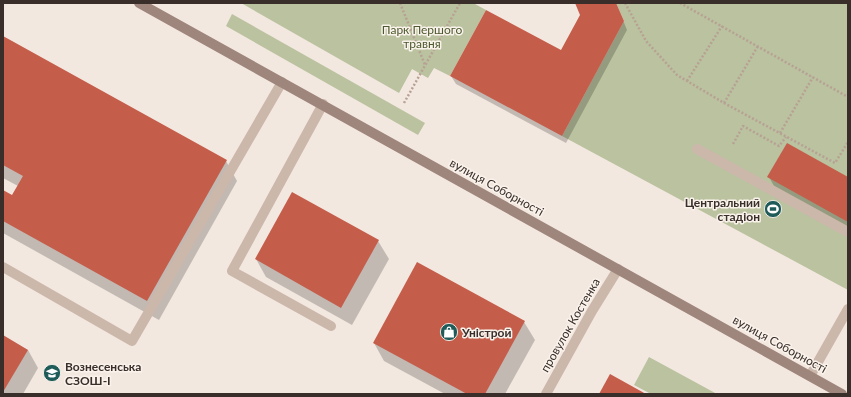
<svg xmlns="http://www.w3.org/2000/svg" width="851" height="397" viewBox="0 0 851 397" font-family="Lato,sans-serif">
<rect width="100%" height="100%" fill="#f3e8e0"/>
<g fill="#bac29f">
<path d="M241,3H476L475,4L486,10L450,76L434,68L428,78L412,69L399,93Z"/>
<path d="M616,3H848V290L562,136L624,21Z"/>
<path d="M232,14L425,123L418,135L226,26Z"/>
<path d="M649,357L717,394H651L634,385Z"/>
</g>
<g fill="#0003">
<path d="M576,3H616L627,30L566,143L456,84L451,76L562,51L582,15Z"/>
<path d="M3,37L226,161L237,181L159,320L3,233V191L12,196L18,186L3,178Z"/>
<path d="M769,177L848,178V234L779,195Z"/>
<path d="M378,241L389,259L352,325L266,277L256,259Z"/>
<path d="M524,322L535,340L505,394H445L384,361L374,343Z"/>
<path d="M3,336L28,350L38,368L23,394H3Z"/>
</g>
<g fill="#c55d4b">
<path d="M575,3H616L624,21L562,136L450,76L486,10L561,50L580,15Z"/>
<path d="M3,36L227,160L147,301L3,221V190L12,195L23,176L3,165Z"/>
<path d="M787,143L848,177V222L767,177Z"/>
<path d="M292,192L379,240L341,308L255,259Z"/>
<path d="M417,262L525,321L485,394H467L373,343Z"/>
<path d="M3,335L28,350L3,392Z"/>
<path d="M610,374L646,394H599Z"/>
</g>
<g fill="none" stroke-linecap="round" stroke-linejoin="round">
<g stroke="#b7a195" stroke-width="2.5" stroke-dasharray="2 2" stroke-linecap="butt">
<path d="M400,3L425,65"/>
<path d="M625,3L646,41L677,75L724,103L835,163L848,142"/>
<path d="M680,3L848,97"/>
<path d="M687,81L722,26"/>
<path d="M404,103L460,3"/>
<path d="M724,103L758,46"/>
<path d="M780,133L813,77"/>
<path d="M733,144L743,126L779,146L786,137"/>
</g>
<g stroke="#ccb7ab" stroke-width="10">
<path d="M323,104L232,271L331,326"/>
<path d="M697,149L848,232"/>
<path d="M3,267L132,341L282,82"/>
<path d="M810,376L848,309"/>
</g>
<path stroke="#ccb7ab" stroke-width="10" d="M546,394L592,311L618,269"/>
<path stroke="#9f867c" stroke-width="10" d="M139,3L842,394"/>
</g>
<defs>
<symbol id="stadium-disc" viewBox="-11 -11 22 22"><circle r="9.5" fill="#1f5b59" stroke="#faf3ec"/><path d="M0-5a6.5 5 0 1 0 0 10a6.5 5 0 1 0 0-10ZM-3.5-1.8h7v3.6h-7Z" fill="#fff"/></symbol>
<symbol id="shop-disc" viewBox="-11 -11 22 22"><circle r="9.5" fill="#1f5b59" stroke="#faf3ec"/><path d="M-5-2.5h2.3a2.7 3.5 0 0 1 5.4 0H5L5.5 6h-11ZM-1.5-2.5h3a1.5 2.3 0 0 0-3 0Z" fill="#fff"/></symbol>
<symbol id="school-disc" viewBox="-11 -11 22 22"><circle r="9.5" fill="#1f5b59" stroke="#faf3ec"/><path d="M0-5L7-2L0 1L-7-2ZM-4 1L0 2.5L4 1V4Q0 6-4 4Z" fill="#fff"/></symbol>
</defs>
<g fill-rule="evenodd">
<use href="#stadium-disc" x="763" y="199" width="20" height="20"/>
<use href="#shop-disc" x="439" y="322" width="20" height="20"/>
<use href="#school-disc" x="42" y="363" width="20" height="20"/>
</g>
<g text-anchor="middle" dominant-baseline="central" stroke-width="3" stroke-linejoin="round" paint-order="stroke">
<g font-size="12" fill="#4c582e" stroke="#faf3ec">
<text x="422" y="29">Парк Першого<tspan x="422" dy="14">травня</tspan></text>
</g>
<g font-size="12" fill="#392e2a" stroke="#faf3ec">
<text transform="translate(497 187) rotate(29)">вулиця Соборності</text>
<text transform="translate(570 325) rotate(-60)">провулок Костенка</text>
<text transform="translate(780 344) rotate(29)">вулиця Соборності</text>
</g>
<g font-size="12" font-weight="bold" fill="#392e2a" stroke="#faf3ec" text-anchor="start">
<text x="760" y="202" text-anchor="end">Центральний<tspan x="760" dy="14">стадіон</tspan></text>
<text x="462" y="332">Уністрой</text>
<text x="65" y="366">Вознесенська<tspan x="65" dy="14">СЗОШ-І</tspan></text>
</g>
</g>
<rect width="851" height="397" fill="none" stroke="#392e2a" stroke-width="8"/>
</svg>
